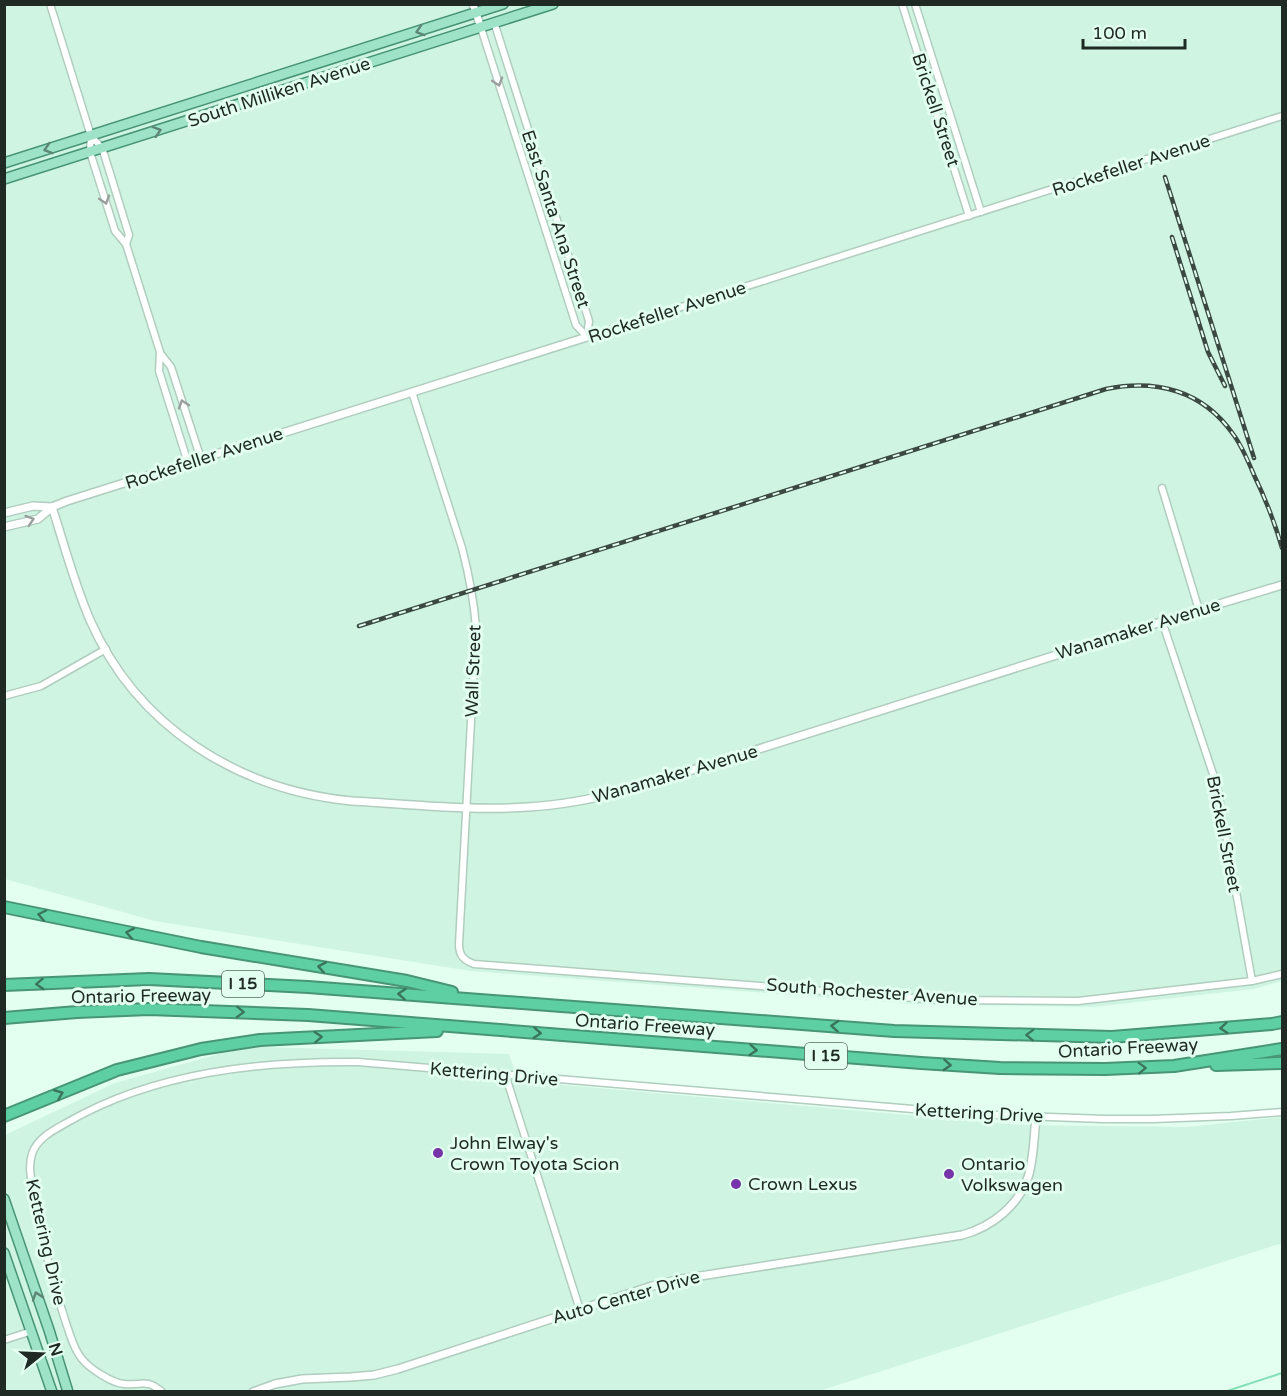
<svg xmlns="http://www.w3.org/2000/svg" width="1287" height="1396" viewBox="0 0 1287 1396" font-family="'Varela Round',sans-serif">
<rect width="100%" height="100%" fill="#e2fff0"/>
<g fill="#cff4e2">
<path d="M4,5H1282V981L1253,989L1093,1007L914,1004L471,971L155,921L5,879Z"/>
<path d="M261,1047L509,1054L518,1081L1022,1125L1187,1127L1282,1117V1243L819,1391L5,1392V1135L115,1083L226,1052Z"/>
</g>
<g fill="none" stroke-linecap="round" stroke-linejoin="round">
<path stroke="#84dfb8" stroke-width="2" d="M1224,1392L1282,1373"/>
<defs>
<g id="minor">
<path d="M50,4L91,136L90,152L115,231L126,244L160,352L159,371L188,463"/>
<path d="M902,4L969,216"/>
<path d="M915,4L981,212"/>
<path d="M494,22L589,321L587,337"/>
<path d="M481,28L576,325L587,337"/>
<path d="M91,136L102,148L105,157L129,235L126,244"/>
<path d="M587,337L1282,116"/>
<path d="M160,353L171,367L201,459"/>
<path d="M412,392L462,548C469,575 474,601 476,628L459,944C459,955 463,960 474,964L941,1000L1078,1001L1252,981L1282,974"/>
<path d="M1162,488L1199,610"/>
<path d="M1162,621L1217,786L1252,981"/>
<path d="M4,696L41,686L106,649"/>
<path d="M505,1074L580,1310"/>
<path d="M4,1340L32,1331"/>
<path d="M162,1392C147,1378 141,1386 124,1384C112,1383 90,1369 82,1359C74,1350 71,1337 67,1326C58,1299 50,1271 44,1243C42,1230 39,1216 36,1203C33,1187 27,1170 32,1154C37,1138 54,1130 68,1122C155,1072 260,1061 358,1062L972,1114L1104,1119H1153L1231,1116L1282,1112"/>
</g>
<g id="tertiary">
<path d="M473,4L481,28"/>
<path d="M52,507C64,544 74,583 90,620C137,727 238,790 352,801C410,804 469,811 528,807C563,805 598,798 632,789L1199,610L1282,585"/>
<path d="M4,513L33,506L52,507"/>
<path d="M4,527L38,519L52,507L67,501L587,337"/>
<path d="M253,1392L275,1384L302,1379L351,1377L374,1375L398,1369L652,1286L681,1279L962,1235C992,1227 1020,1205 1029,1174C1034,1155 1034,1136 1036,1117"/>
</g>
<g id="primary">
<path d="M4,163L503,4"/>
<path d="M4,179L553,4"/>
<path d="M4,1199L49,1330L68,1392"/>
<path d="M4,1253L52,1392"/>
</g>
<g id="motorway">
<path d="M4,907L201,947L407,981L452,992"/>
<path d="M4,985L149,979L308,987L894,1031L1112,1037L1272,1024L1282,1022"/>
<path d="M4,1018L77,1012L149,1009L308,1015L921,1063L1000,1068L1105,1069L1174,1066L1282,1049"/>
<path d="M1216,1065L1282,1063"/>
<path d="M4,1116L117,1070L201,1049L260,1040L437,1031"/>
</g>
</defs>
<use href="#minor" stroke="#b0cdbf" stroke-width="9"/>
<use href="#tertiary" stroke="#b0cdbf" stroke-width="10"/>
<use href="#primary" stroke="#489576" stroke-width="12"/>
<use href="#motorway" stroke="#489576" stroke-width="14"/>
<use href="#minor" stroke="#fff" stroke-width="6"/>
<use href="#tertiary" stroke="#fff" stroke-width="7"/>
<use href="#primary" stroke="#9ee2c7" stroke-width="9"/>
<use href="#motorway" stroke="#5ecfa2" stroke-width="10"/>
<defs>
<g id="rail">
<path d="M1165,177L1254,458"/>
<path d="M1172,237L1208,352L1225,386"/>
<path d="M359,626L1106,389C1156,379 1202,390 1233,434C1242,446 1248,461 1254,475C1265,498 1275,523 1282,548"/>
</g>
</defs>
<use href="#rail" stroke="#3b4942" stroke-width="4.5"/>
<use href="#rail" stroke="#e2fff0" stroke-width="2" stroke-dasharray="7" stroke-linecap="butt"/>
</g>
<defs><path id="oneway-chevron" d="M-2-3.5L2.5 0L-2 3.5" fill="none" stroke-width="1.6" stroke-linecap="round" stroke-linejoin="round" transform="scale(1.5)"/></defs>
<g stroke="#5e8676">
<use href="#oneway-chevron" transform="translate(420 31) rotate(162)"/>
<use href="#oneway-chevron" transform="translate(157 131) rotate(-18)"/>
<use href="#oneway-chevron" transform="translate(48 149) rotate(163)"/>
<use href="#oneway-chevron" transform="translate(37 1296) rotate(-109)"/>
</g>
<g stroke="#9a9f9d">
<use href="#oneway-chevron" transform="translate(498 82) rotate(72)"/>
<use href="#oneway-chevron" transform="translate(105 200) rotate(72)"/>
<use href="#oneway-chevron" transform="translate(183 404) rotate(-108)"/>
<use href="#oneway-chevron" transform="translate(30 520) rotate(-18)"/>
</g>
<g stroke="#3b745d">
<use href="#oneway-chevron" transform="translate(42 915) rotate(-168)"/>
<use href="#oneway-chevron" transform="translate(130 933) rotate(-169)"/>
<use href="#oneway-chevron" transform="translate(322 967) rotate(-170)"/>
<use href="#oneway-chevron" transform="translate(40 984) rotate(177)"/>
<use href="#oneway-chevron" transform="translate(402 994) rotate(-176)"/>
<use href="#oneway-chevron" transform="translate(240 1012) rotate(2)"/>
<use href="#oneway-chevron" transform="translate(835 1026) rotate(-176)"/>
<use href="#oneway-chevron" transform="translate(1224 1028) rotate(175)"/>
<use href="#oneway-chevron" transform="translate(537 1033) rotate(4)"/>
<use href="#oneway-chevron" transform="translate(1030 1035) rotate(-178)"/>
<use href="#oneway-chevron" transform="translate(318 1037) rotate(-3)"/>
<use href="#oneway-chevron" transform="translate(753 1050) rotate(4)"/>
<use href="#oneway-chevron" transform="translate(947 1065) rotate(4)"/>
<use href="#oneway-chevron" transform="translate(1142 1068) rotate(-2)"/>
<use href="#oneway-chevron" transform="translate(59 1094) rotate(-22)"/>
</g>
<g fill="#7634a8" stroke="#e2fff0" stroke-width="2">
<circle cx="438" cy="1153" r="6"/>
<circle cx="949" cy="1174" r="6"/>
<circle cx="736" cy="1184" r="6"/>
</g>
<g text-anchor="middle" dominant-baseline="central" stroke-width="6" stroke-linejoin="round" paint-order="stroke">
<g fill="#e2fff0" stroke="#5a6a62" stroke-width="1.5">
<rect x="222" y="971" width="42" height="26" rx="4.5"/>
<rect x="805" y="1043" width="42" height="26" rx="4.5"/>
</g>
<g font-size="16" font-weight="bold" fill="#1f2a25">
<text x="243" y="984">I 15</text>
<text x="826" y="1056">I 15</text>
</g>
<g font-size="18" fill="#1f2a25" stroke="#e2fff0">
<text transform="translate(279 92) rotate(-18)">South Milliken Avenue</text>
<text transform="translate(936 110) rotate(72)">Brickell Street</text>
<text transform="translate(1131 165) rotate(-18)">Rockefeller Avenue</text>
<text transform="translate(556 219) rotate(72)">East Santa Ana Street</text>
<text transform="translate(667 312) rotate(-18)">Rockefeller Avenue</text>
<text transform="translate(204 458) rotate(-18)">Rockefeller Avenue</text>
<text transform="translate(1138 629) rotate(-17)">Wanamaker Avenue</text>
<text transform="translate(473 671) rotate(-88)">Wall Street</text>
<text transform="translate(675 774) rotate(-16)">Wanamaker Avenue</text>
<text transform="translate(1224 834) rotate(79)">Brickell Street</text>
<text transform="translate(872 992) rotate(4)">South Rochester Avenue</text>
<text transform="translate(141 996) rotate(-1)">Ontario Freeway</text>
<text transform="translate(645 1025) rotate(4)">Ontario Freeway</text>
<text transform="translate(1128 1048) rotate(-3)">Ontario Freeway</text>
<text transform="translate(494 1074) rotate(5)">Kettering Drive</text>
<text transform="translate(979 1113) rotate(3)">Kettering Drive</text>
<text transform="translate(46 1242) rotate(77)">Kettering Drive</text>
<text transform="translate(626 1297) rotate(-16)">Auto Center Drive</text>
</g>
<g font-size="18" fill="#1f2a25" stroke="#e2fff0" text-anchor="start">
<text x="450" y="1143">John Elway's<tspan x="450" dy="21">Crown Toyota Scion</tspan></text>
<text x="961" y="1164">Ontario<tspan x="961" dy="21">Volkswagen</tspan></text>
<text x="748" y="1184">Crown Lexus</text>
</g>
</g>
<rect width="1287" height="1396" fill="none" stroke="#1f2a25" stroke-width="12"/>
<g transform="translate(42 1354) rotate(72)" stroke="#e2fff0" stroke-width="4.5" paint-order="stroke">
<path d="M0-4.5L10 22L0 15L-10 22Z" fill="#1f2a25"/>
<text y="-9" font-size="16" font-weight="bold" text-anchor="middle" fill="#1f2a25">N</text>
</g>
<path d="M1083 39v9h102v-9" fill="none" stroke="#1f2a25" stroke-width="3"/>
<text x="1092" y="39" font-size="18" fill="#1f2a25" stroke="#e2fff0" stroke-width="4.5" paint-order="stroke">100 m</text>
</svg>
